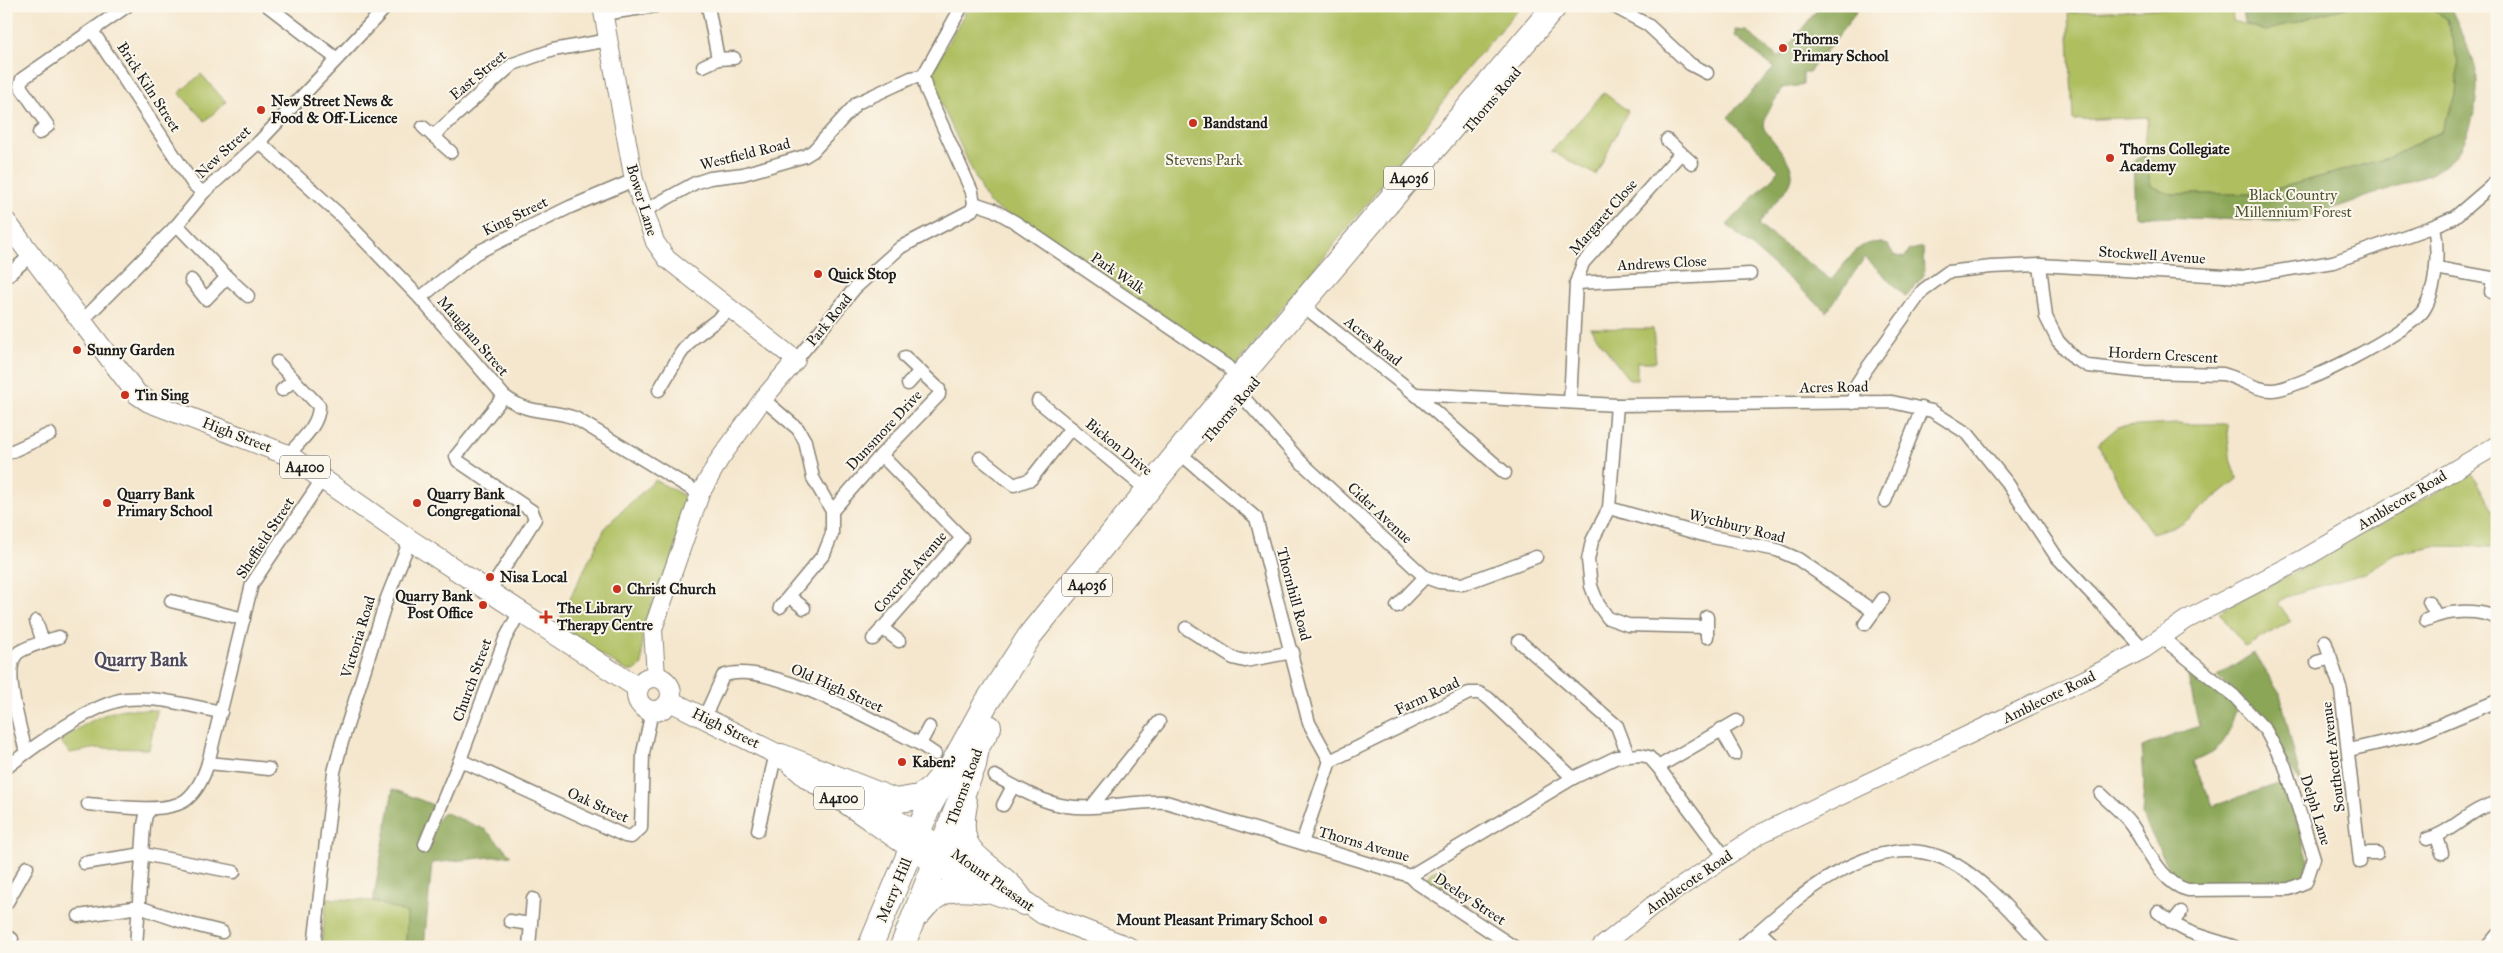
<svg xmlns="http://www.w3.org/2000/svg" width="2503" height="953" viewBox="0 0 2503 953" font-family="'IM FELL Great Primer',serif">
<rect width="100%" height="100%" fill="#fbf7ec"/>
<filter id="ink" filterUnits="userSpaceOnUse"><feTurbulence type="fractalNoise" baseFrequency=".02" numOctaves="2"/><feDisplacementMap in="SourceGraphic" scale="10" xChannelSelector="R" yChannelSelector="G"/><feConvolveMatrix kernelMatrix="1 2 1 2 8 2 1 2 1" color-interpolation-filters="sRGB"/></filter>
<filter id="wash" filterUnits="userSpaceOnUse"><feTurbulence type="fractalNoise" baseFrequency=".0096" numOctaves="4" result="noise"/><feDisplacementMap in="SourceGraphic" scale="20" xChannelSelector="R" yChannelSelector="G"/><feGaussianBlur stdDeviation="1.12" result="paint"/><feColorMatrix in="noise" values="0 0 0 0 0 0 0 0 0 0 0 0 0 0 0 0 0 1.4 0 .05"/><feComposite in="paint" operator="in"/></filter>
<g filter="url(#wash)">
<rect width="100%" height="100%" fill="#f5e7ce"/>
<g fill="#afbf61" stroke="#666e3e">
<path d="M969,6H1521L1466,70L1367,204L1235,366L989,203L983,194L931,82L932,70Z"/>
<path d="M2208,6H2232L2233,21L2266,31L2348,6H2427L2447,18L2458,63L2456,97L2441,131L2388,158L2258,194H2170L2151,186L2144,154L2148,117L2073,120L2068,13Z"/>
<path d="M201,74L226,102L205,121L179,93Z"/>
<path d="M1604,93L1628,111L1596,175L1551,151Z"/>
<path d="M1590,328L1653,329L1656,362H1637V380H1629Z"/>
<path d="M2176,424H2227L2230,456L2238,479L2182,524L2152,533L2129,501L2098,444L2118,427Z"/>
<path d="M2471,472L2497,518V547L2434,546L2395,554L2365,573L2293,594L2278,603L2291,621L2245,647L2219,612L2305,567Z"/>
<path d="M655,480L683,495L686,500L673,557L642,627V665L634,671H627L556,626L606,526Z"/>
<path d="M124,709L157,710L149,749L98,748L70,753L60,741C80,727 99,714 124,709Z"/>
<path d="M1444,867L1445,892L1428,883L1427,878L1430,873Z"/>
<path d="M327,898L373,901L408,913L406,942L413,947H321Z"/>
</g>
<g fill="#8ba657" stroke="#54613a">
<path d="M1820,6H1858L1854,16L1809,72H1803V85L1782,88L1765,117L1764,129C1808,184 1796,173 1758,225L1831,280C1849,261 1859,234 1888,245L1894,255L1904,258L1910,250L1923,247L1924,275L1906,297L1865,257L1827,312L1727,225L1779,171L1728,117L1774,68L1735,36V30L1746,31L1779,58Z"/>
<path d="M2241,6H2269L2271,9L2280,6H2348L2266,31L2244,23Z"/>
<path d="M2427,6H2450C2458,25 2472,51 2476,71C2480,93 2473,126 2462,146C2455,158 2443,167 2431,174L2295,222L2135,216L2133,162L2144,154L2151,186L2170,194H2258L2388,158L2441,132L2456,97L2458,63L2447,19Z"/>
<path d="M2254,653L2280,693L2302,787L2264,722L2217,676Z"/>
<path d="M2185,664L2236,707C2227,741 2226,747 2193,762L2213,806L2284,782L2309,861L2303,879L2289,884L2180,885L2170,870L2142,816L2144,783L2142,747L2199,726Z"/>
<path d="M393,789L433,805L421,838L444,812L486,830L511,855L432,863L424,947H413L406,942L407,913L373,901Z"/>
</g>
</g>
<g filter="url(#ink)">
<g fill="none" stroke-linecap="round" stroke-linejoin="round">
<defs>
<g id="street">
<path d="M268,6L337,59"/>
<path d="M708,6L718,59"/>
<path d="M1613,6L1648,25L1690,64L1707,73"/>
<path d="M603,14L656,6"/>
<path d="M93,32L193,184L203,193"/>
<path d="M703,66L718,59L734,58"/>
<path d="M423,127L451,152"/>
<path d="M39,133L48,126L20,86L22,79L127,6"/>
<path d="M433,136L513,64L553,50L609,40"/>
<path d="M1667,140L1692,163"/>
<path d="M259,142L341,216L420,298L504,396C530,416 547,408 575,418L700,494"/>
<path d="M974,203L992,209L1015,222L1227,366L1238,379"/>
<path d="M644,211L695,183L710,178L743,174L805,156L813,151L857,103L911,78L923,76"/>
<path d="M177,225L227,277L248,296"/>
<path d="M2040,265L2046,317L2058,341L2075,359L2088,366L2144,372L2223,374C2240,378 2256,391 2273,390C2301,388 2407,333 2423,311C2437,290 2439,250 2434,226"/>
<path d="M2436,268L2497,279"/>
<path d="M6,277L31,255"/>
<path d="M191,280L206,299L227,277"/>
<path d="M1576,283L1750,274"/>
<path d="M2491,292L2493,279"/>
<path d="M420,298L476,253L570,207L634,180"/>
<path d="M1311,312L1415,394L1505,473"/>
<path d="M81,322L177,225L203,193L259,142L387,6"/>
<path d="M796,360L855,288L901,247L972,210L974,203L972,192L926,89L923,76L962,6"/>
<path d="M277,362L319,406C319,426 300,441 288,455"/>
<path d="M908,384L920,371"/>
<path d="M282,390L294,380"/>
<path d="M659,390L681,353L692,339L730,310"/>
<path d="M1415,394L1617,405L1892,402L1932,411L1968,434L2008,484L2056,556L2144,649"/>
<path d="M1243,397L1301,462L1425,577L1439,582L1463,584L1536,557"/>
<path d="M763,399L798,429L805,441L813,478L832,511V534L824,554L780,607"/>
<path d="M1038,401L1147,490"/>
<path d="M1570,402L1576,283L1583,263L1681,153"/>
<path d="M1853,403L1856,385L1865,371L1923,290L1948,272L1991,267L2040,265L2242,277L2333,262L2434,226L2455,217L2497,181"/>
<path d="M1617,405L1609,508L1592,541L1588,560L1591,586L1598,604L1608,618L1628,625L1705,627"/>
<path d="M6,454L50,434"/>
<path d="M980,458L1014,485L1031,479L1071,428"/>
<path d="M1189,461L1256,518L1309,723L1330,761"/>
<path d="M1885,501L1922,408"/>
<path d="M1609,508L1707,536L1777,550L1798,559L1873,611"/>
<path d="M832,511L881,455L939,395V389L905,357"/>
<path d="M489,592L535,519L532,511L458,461L456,456L504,396"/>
<path d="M790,597L804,608"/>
<path d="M171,601L244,619"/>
<path d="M2429,602L2436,615"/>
<path d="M1397,606L1425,577"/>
<path d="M1707,617V637"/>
<path d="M2426,620C2446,611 2476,608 2497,618"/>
<path d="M36,621L43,642"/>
<path d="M1865,624L1883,599"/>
<path d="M882,628L899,641"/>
<path d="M1186,628L1233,658L1245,661L1293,652"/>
<path d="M873,639L962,538L881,455"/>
<path d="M1519,641L1617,726L1628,755"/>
<path d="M2325,641L2341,690L2360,862"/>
<path d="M2317,662L2331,658"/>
<path d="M704,718L723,676C766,658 879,724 920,744L935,754"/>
<path d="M1721,729L1735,754"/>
<path d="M920,744L929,727"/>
<path d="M341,745L387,598L410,540"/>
<path d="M2349,750L2418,734L2497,701"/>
<path d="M26,753C22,732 0,666 19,652C31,645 46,641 59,637"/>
<path d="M460,760L625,836L631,837L641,828L643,753L652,711"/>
<path d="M1330,761L1469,693H1479L1488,698L1573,778"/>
<path d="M208,763L269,769"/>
<path d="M1658,767L1737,721"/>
<path d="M6,768C33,747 93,703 126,699C157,696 190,706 221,712"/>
<path d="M995,776C1018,788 1040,802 1066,806C1097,811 1133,800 1166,802L1410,876L1573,778L1617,757L1641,755L1649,757L1658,767L1725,857"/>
<path d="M2101,794C2111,804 2123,813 2131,824C2146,845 2161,884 2188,890L2289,889L2306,882L2314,858L2285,766L2266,731L2234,696L2161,637"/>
<path d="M88,804C112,806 168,815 187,799C198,790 204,776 208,763L252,584L323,478"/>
<path d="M1003,805L1013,786"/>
<path d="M1092,806L1159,722"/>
<path d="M758,830L776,753"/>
<path d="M2437,837L2442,853"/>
<path d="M2427,839C2452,833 2470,808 2497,803"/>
<path d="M1302,843L1330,761"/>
<path d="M425,844L460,760L505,639L519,613"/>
<path d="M2360,853H2377"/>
<path d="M84,863L143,854L234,872"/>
<path d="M1410,876L1417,883L1514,947"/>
<path d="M6,904L27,867"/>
<path d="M2158,912C2187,936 2201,935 2235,947"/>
<path d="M79,916L139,907L183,922L222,932"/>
<path d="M510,921L530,924"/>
<path d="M2172,923L2181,912"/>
<path d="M1759,931L1776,947"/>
<path d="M6,936L12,939"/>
<path d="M136,947L144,825L146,815L151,809"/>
<path d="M314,947L334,772L340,749"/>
<path d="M529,947L533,899"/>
<path d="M1741,947C1789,904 1870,829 1940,857C1979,872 2015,916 2043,947"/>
<path d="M2487,947L2497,935"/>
</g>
<g id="secondary">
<path d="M602,6L634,180L655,242L667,259L796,360L763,399L719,460L700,494L653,629L656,677"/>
<path d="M1601,947L1652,906L1760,834L2086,679L2144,649L2186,620L2303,559L2497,445"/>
</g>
<g id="primary">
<path d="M6,222L137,394L149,402L288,455L410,540L638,688"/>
<circle cx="654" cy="694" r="17"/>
<path d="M670,701L795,763"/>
<path d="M791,764L808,779C877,820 945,885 1024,903"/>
<path d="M845,790L982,870"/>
<path d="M1013,893L1043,914L1128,947"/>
</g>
<g id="highway">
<path d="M781,756L895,801L919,797L932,788L940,778"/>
<path d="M965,804C955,855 979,855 1009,885C1015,890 1019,897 1024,903"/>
<path d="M919,913C940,887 954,887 985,891"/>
<path d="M870,947L927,811L985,705L1031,634L1238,379L1555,6"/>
<path d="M902,947L974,765L977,747L989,727"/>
</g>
</defs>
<use href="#street" stroke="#888275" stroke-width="15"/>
<use href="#secondary" stroke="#888275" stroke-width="20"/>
<use href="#primary" stroke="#888275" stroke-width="22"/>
<use href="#highway" stroke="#888275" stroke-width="26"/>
<use href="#street" stroke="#fff" stroke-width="12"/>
<use href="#secondary" stroke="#fff" stroke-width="18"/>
<use href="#primary" stroke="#fff" stroke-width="20"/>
<use href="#highway" stroke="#fff" stroke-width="24"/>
</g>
</g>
<g fill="#c8321e" stroke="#fbf7ec" stroke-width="2">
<circle cx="1783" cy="48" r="5"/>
<circle cx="261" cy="110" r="5"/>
<circle cx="1193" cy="123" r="5"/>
<circle cx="2110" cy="158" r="5"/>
<circle cx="818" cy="274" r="5"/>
<circle cx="77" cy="350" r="5"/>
<circle cx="125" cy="395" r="5"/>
<circle cx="107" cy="503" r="5"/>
<circle cx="417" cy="503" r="5"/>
<circle cx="490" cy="577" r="5"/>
<circle cx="617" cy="589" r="5"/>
<circle cx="483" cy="605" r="5"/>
<path d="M543.5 609.5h5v5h5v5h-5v5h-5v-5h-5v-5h5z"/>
<circle cx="902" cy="762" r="5"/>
<circle cx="1323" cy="920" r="5"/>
</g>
<g text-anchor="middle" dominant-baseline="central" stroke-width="4" stroke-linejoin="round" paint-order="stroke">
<g fill="#fbf7ec" stroke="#5f5e5a" stroke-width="1">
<rect x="1384" y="166.5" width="50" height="23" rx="4"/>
<rect x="280" y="455.5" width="50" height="23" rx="4"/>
<rect x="1062" y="573.5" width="50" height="23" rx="4"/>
<rect x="814" y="786.5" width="50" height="23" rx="4"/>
</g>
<g font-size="14" font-weight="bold" fill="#1c1c1c">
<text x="1409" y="178">A4036</text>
<text x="305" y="467">A4100</text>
<text x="1087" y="585">A4036</text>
<text x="839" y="798">A4100</text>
</g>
<g font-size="15" font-weight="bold" fill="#1c1c1c" stroke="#fbf7ec" text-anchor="start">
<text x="1793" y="39">Thorns<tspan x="1793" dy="17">Primary School</tspan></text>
<text x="271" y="101">New Street News &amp;<tspan x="271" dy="17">Food &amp; Off-Licence</tspan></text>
<text x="1203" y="123">Bandstand</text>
<text x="2120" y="149">Thorns Collegiate<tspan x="2120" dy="17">Academy</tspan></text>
<text x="828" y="274">Quick Stop</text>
<text x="87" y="350">Sunny Garden</text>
<text x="135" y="395">Tin Sing</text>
<text x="117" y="494">Quarry Bank<tspan x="117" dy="17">Primary School</tspan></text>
<text x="427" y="494">Quarry Bank<tspan x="427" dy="17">Congregational</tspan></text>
<text x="500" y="577">Nisa Local</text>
<text x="627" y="589">Christ Church</text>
<text x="473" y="596" text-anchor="end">Quarry Bank<tspan x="473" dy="17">Post Office</tspan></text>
<text x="557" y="608">The Library<tspan x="557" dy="17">Therapy Centre</tspan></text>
<text x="912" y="762">Kaben?</text>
<text x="1313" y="920" text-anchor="end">Mount Pleasant Primary School</text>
</g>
<g font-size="15" fill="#1c1c1c" stroke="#fbf7ec">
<text transform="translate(478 75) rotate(-40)">East Street</text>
<text transform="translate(149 87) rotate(57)">Brick Kiln Street</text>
<text transform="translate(1492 100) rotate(-50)">Thorns Road</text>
<text transform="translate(223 152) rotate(-43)">New Street</text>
<text transform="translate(745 154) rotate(-14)">Westfield Road</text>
<text transform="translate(642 200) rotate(73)">Bower Lane</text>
<text transform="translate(515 216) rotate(-26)">King Street</text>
<text transform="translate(1603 217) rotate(-49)">Margaret Close</text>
<text transform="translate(2152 255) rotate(4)">Stockwell Avenue</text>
<text transform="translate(1662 263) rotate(-3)">Andrews Close</text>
<text transform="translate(1118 273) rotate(34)">Park Walk</text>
<text transform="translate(829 320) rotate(-51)">Park Road</text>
<text transform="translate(473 336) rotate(49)">Maughan Street</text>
<text transform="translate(1373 341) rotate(39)">Acres Road</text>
<text transform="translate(2163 355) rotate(3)">Hordern Crescent</text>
<text transform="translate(1834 387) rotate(-1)">Acres Road</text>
<text transform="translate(1231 410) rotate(-50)">Thorns Road</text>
<text transform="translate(884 430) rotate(-47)">Dunsmore Drive</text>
<text transform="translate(237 435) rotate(21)">High Street</text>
<text transform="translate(1119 447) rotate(39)">Bickon Drive</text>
<text transform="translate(2402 500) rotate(-31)">Amblecote Road</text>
<text transform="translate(1380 513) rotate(43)">Cider Avenue</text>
<text transform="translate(1737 526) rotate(14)">Wychbury Road</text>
<text transform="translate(265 538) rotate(-57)">Sheffield Street</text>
<text transform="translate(910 572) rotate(-49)">Coxcroft Avenue</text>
<text transform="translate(1294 594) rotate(75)">Thornhill Road</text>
<text transform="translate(358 637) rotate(-73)">Victoria Road</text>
<text transform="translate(472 680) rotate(-70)">Church Street</text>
<text transform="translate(837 688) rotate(24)">Old High Street</text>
<text transform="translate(1427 696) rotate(-25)">Farm Road</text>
<text transform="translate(2049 697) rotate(-26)">Amblecote Road</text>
<text transform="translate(726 728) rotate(26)">High Street</text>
<text transform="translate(2333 757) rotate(-97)">Southcott Avenue</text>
<text transform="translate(964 787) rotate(-70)">Thorns Road</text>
<text transform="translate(598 805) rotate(24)">Oak Street</text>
<text transform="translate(2316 810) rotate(73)">Delph Lane</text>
<text transform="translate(1364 844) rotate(16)">Thorns Avenue</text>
<text transform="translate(993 880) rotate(35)">Mount Pleasant</text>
<text transform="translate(1689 882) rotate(-34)">Amblecote Road</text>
<text transform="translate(894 890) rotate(-67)">Merry Hill</text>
<text transform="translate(1470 899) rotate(33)">Deeley Street</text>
</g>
<g font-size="15" fill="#4f5534" stroke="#fbf7ec">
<text x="1204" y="160">Stevens Park</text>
<text x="2293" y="195">Black Country<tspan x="2293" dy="17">Millennium Forest</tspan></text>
</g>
<g font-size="18" font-weight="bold" fill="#4f495e" stroke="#fbf7ec">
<text x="141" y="660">Quarry Bank</text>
</g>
</g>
<rect width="2503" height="953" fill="none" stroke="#fbf7ec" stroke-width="25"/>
</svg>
